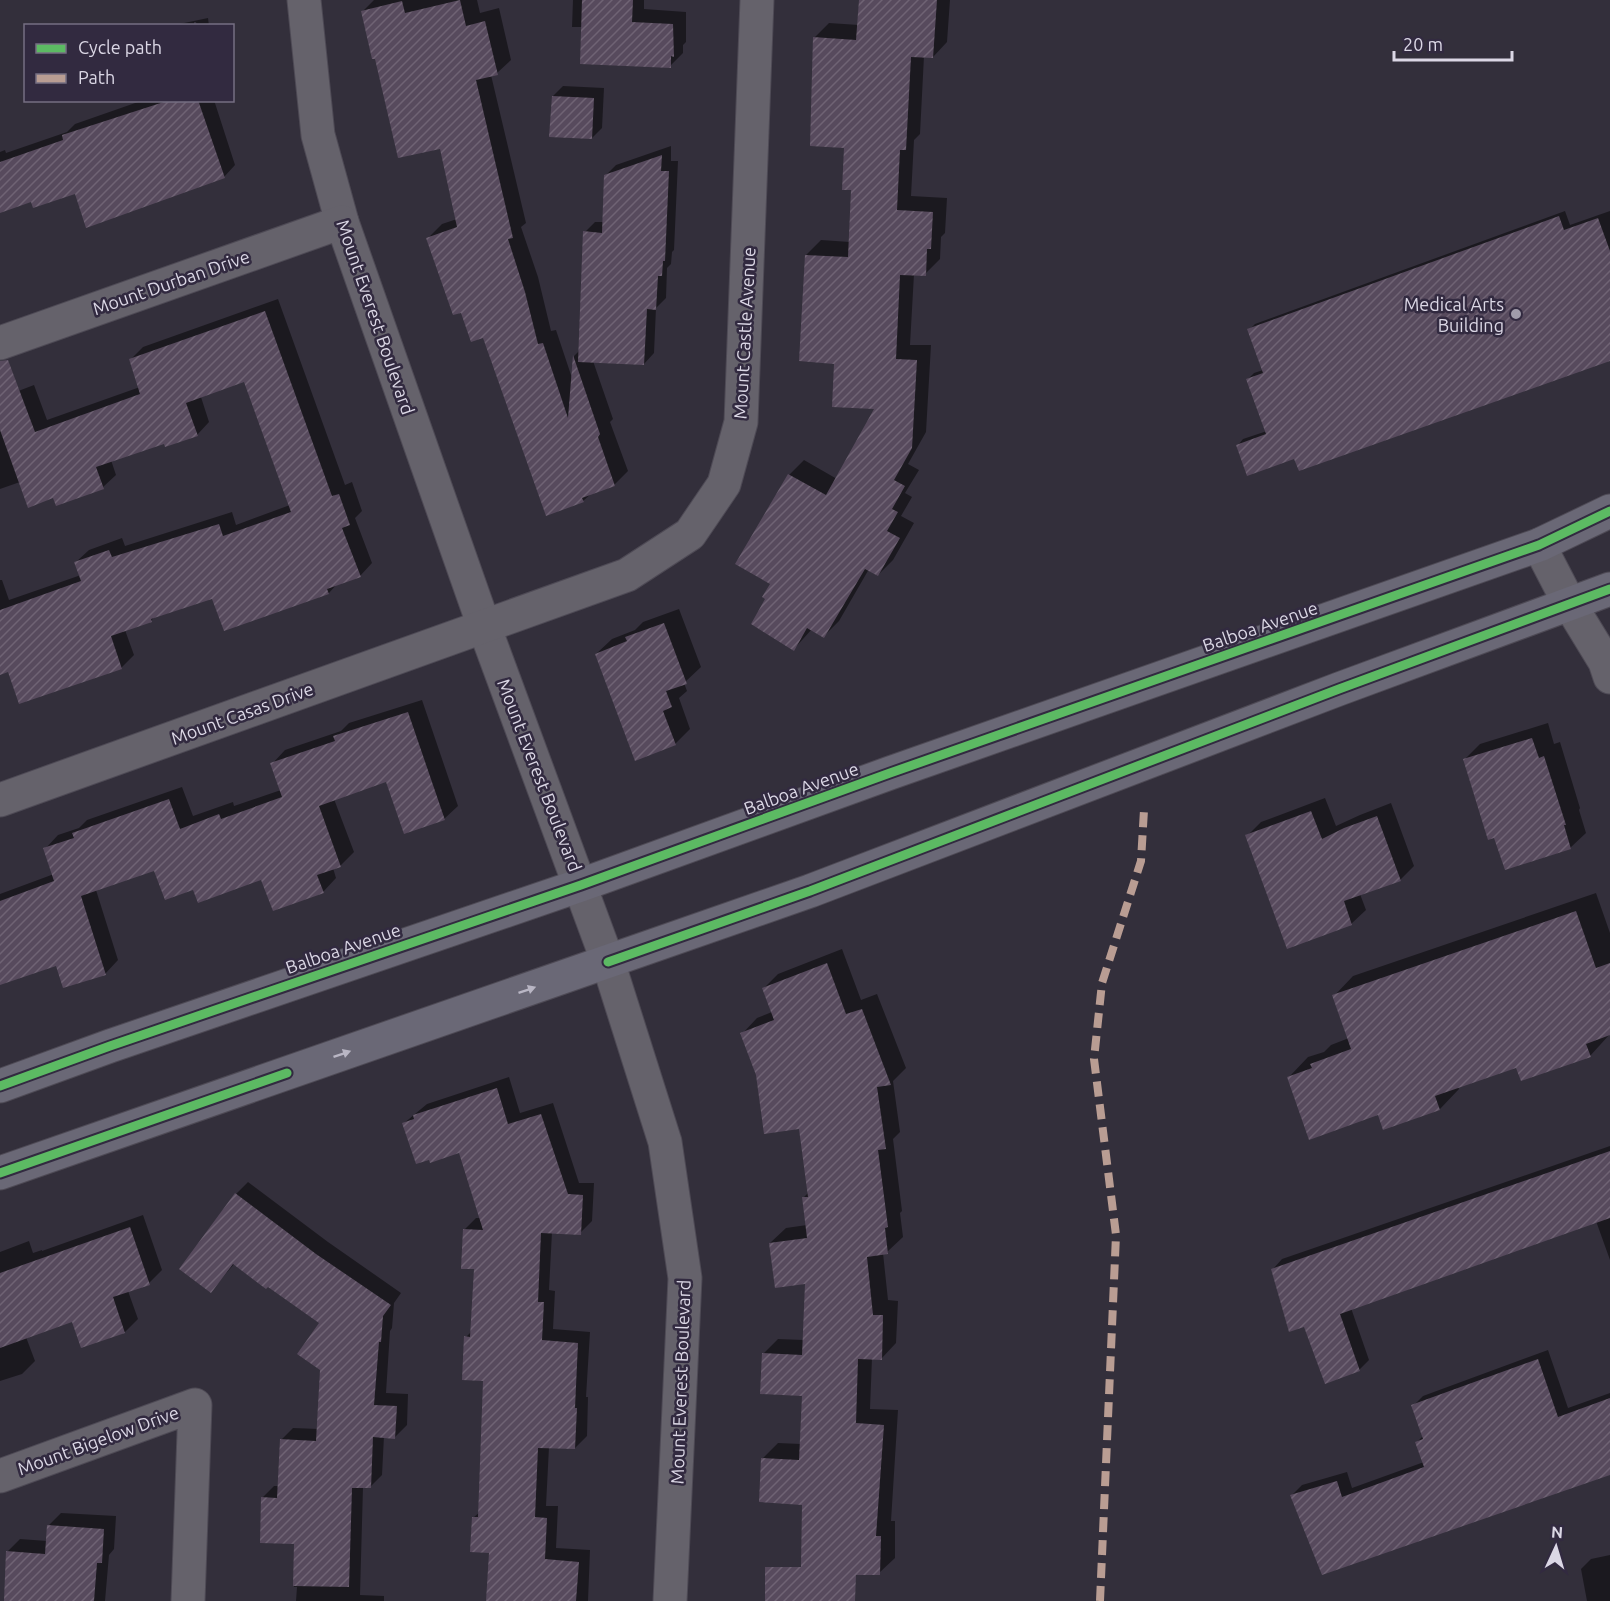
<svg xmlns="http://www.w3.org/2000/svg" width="1610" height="1601" viewBox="0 0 1610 1601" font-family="Ubuntu,sans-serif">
<defs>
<pattern id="building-hatch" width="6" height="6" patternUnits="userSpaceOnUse" patternTransform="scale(1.5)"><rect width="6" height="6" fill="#574a5d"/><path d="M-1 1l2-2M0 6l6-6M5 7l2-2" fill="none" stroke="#6f6374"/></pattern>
</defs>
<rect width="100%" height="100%" fill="#332f3b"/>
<g fill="#0007">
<path d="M374,0H477L480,13L499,8L511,60L497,73L491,75L526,223L521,227L538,277L551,331L556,330L572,378L574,356L580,350L585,232L595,222H604L606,175L616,165L671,146V161H678L674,250L672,252L671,264L667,268L666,298L656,308L654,353L644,364L593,361L613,419L610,422L628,471L614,485L592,493L583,501L484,336L462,311L428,238L442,224L457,219L441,147L376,57L363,11Z"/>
<path d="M573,0H644V9L686,12V42L683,45V53L670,66L582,27H572Z"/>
<path d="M860,0H950L947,42L933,57L924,56L920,134L914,140L911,196L947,198L945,233L941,237L940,259L925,274H914L910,345H931L926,432L908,464L919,470L905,493L912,497L901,516L914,523L893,560L878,575L869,569L839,621L824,636L812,629L794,649L767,598L772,583L789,475L804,460L837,479L877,408L836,362L806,255L821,240L850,242L852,189L845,146L814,38L829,23L859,25Z"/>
<path d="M208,18L209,26H197L196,22H194V26H170Z"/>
<path d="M563,86L604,88L602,128L592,138L553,96Z"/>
<path d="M138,100H214L235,165L224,177L76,193L32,200L0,212V152L5,150L6,153L67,132L75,124L138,102Z"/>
<path d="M1565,211L1570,225L1610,211V360L1295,457L1238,445L1243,439L1267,431L1248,379L1254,373L1263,370L1249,330L1255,324Z"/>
<path d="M278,299L345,485L352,482L362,511L355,518L372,563L360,576L337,584L329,593L213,597L155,616L151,621L125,630L134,655L121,668L9,670L0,673V580H2L9,600L81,575L76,562L89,550L122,538L125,546L232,512L236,525L290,505L245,380L201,397L209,422L197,435L164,442L111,460L116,475L103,487L54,496L20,482L0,489V398L34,385L47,420L140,387L130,360L143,347Z"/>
<path d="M679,609L701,667L684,683L687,691L679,698L690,729L675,744L596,654L612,639L635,630L643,622Z"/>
<path d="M422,700L458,806L444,819L387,781L334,799L354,852L340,866L333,868L336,878L323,892L262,878L194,888L155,869L96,890L118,960L105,974L57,964L0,984V894L54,874L45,849L58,835L79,828L87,820L182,787L193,816L233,802L234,806L281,790L272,764L285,750L341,731L349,723Z"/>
<path d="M1548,723L1554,744L1560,742L1580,808L1579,810L1586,833L1570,848L1464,760L1480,744Z"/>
<path d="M1325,798L1336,826L1360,815L1391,803L1414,866L1400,880L1360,894L1366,910L1351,924L1247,836L1261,822Z"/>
<path d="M1596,893L1610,933V1034L1590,1056L1517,1066L1458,1087L1459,1089L1440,1109L1384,1128L1379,1114L1289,1077L1308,1057L1324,1052L1331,1045L1349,1038L1334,996L1353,976Z"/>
<path d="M842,949L861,1000L877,994L906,1068L893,1081L900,1132L893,1139L902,1211L900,1213L903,1237L887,1252L883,1253L888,1300L898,1301L896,1343L881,1359L872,1358L870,1409L898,1410L891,1521H895V1558L879,1573L804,1503L763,1458L778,1443L801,1444L804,1394L763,1354L778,1339L804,1340L806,1282L770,1243L786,1228L807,1225L803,1198L809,1192L800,1127L757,1075L742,1034L757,1018L772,1012L763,989L778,974Z"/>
<path d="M509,1077L520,1113L553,1103L579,1183H594L592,1221L580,1233L552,1232L549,1290L555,1291L553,1329L590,1332L586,1397H588L587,1436L575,1448L549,1447L546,1506H558L556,1548L590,1550L588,1601H488L491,1552L474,1517L480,1512L485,1379L466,1337L472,1331L475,1268L464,1230L476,1218H481L460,1151L403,1124L427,1104Z"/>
<path d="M1610,1146V1260L1596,1221L1351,1308L1369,1360L1359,1370L1305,1325L1273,1269L1282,1259Z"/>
<path d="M248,1182L328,1242L401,1293L394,1303L392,1328L390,1331L386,1393L408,1394L407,1425L395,1437L384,1436L382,1475L370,1487H363L360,1595L384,1596V1601H296L297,1587H294L295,1542L262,1498L274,1486H279L281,1440L293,1428L319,1429L322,1369L321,1322L235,1263L211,1291L236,1194Z"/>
<path d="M143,1215L162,1270L149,1283L128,1291L138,1319L125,1332L72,1320L26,1337L35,1361L22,1374L0,1381V1252L29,1241L33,1253L42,1250V1251Z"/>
<path d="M1548,1350L1568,1408L1610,1393V1473L1323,1573L1292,1495L1302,1485L1347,1472L1352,1488L1424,1462L1417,1442L1423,1436L1413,1406L1423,1396Z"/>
<path d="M61,1513L116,1516L114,1549L109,1555L105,1601H5L7,1552L20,1539L47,1541L48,1526Z"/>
<path d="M1610,1555V1601H1587L1581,1569L1591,1559Z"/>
</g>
<g fill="url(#building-hatch)">
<path d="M460,0L466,26L485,21L498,75L476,80L513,238L508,239L525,292L538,344L543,343L568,418L573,355L600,434L598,437L615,486L582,498L584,502L546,516L483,338L471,342L461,313L453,315L426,238L457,227L440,149L398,158L375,59H372L361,11L402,1L405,13Z"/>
<path d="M582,0H633L632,22L673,24L674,57L671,56V68L580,64Z"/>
<path d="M859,0H937L933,58L911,57L906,150H900L897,210L933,212L931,249H927L926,276L900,275L896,359L917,360L912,448L894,480L905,486L892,509L898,512L887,531L900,538L878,576L865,569L824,638L807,628L794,651L751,624L765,599L762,597L770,584L735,564L788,474L826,495L874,409L832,407L834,364L799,361L805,255L848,257L851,190H842L844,148L810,146L813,37L856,40Z"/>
<path d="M552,96L594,98L592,139L549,137Z"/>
<path d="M170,100H198L225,178L86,228L75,194L33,208L31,202L0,213V162L63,140L62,135Z"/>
<path d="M662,155L661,171H669L665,261H663L662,276H658L656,310L647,309L644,365L578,362L583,231L602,233L604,175Z"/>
<path d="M1559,216L1564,230L1598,218L1610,251V361L1299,471L1294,459L1247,476L1236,445L1266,434L1246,379L1263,373L1247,329Z"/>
<path d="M265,311L332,496L339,494L350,525L342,528L361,577L327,589L329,594L224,631L212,599L151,619L152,622L111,636L122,669L19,704L8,672L0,675V610L81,581L74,562L109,550L112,557L219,524L223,536L291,512L244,382L186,403L198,436L165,447L164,444L96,467L104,489L56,506L53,498L28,508L0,430V361L8,360L35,432L140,394L129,359Z"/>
<path d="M664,623L687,684L666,691L672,707L663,711L676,745L635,761L595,654L627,641L625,637Z"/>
<path d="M408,712L445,820L404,834L386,782L319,806L341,867L317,875L324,893L273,911L261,880L198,903L193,890L165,900L154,871L81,896L106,975L63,988L56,966L0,985V901L54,881L43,848L74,838L72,833L169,799L180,829L219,814L221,819L282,797L270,763L335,741L333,736Z"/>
<path d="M1532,738L1539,758L1544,756L1566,825H1564L1571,849L1505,870L1494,838L1488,840L1463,759Z"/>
<path d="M1311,811L1322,839L1344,828L1377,816L1401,881L1344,901L1352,925L1287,949L1245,835Z"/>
<path d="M1576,911L1596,968L1610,963V1035L1586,1044L1591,1057L1521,1081L1516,1068L1435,1096L1440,1110L1383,1130L1378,1115L1309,1140L1287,1077L1312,1068L1310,1064L1351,1049L1332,995Z"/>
<path d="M827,963L846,1014L862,1009L891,1085L877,1087L886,1149L878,1150L888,1227L885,1228L888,1254L867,1257L873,1315H883L882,1360L858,1359L856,1423L884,1425L876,1536H881L880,1575H856L855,1601H765V1567H801L802,1505L759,1502L761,1458L799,1460L802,1396L760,1394L762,1353L802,1355L805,1284L775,1288L769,1243L807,1238L802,1197H808L799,1129L764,1134L756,1075L740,1033L774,1020L762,988Z"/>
<path d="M497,1088L508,1124L541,1114L568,1194L583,1195L581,1235L541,1233L538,1302H544L542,1340L578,1343L575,1408H577L575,1449L538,1448L535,1517L547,1518L545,1559L579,1562L576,1601H486L489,1553L470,1552L472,1517H478L483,1381L462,1380L464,1336L470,1337L474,1269H461L463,1229L483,1230L459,1153L430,1163L429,1160L416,1164L402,1123L414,1119L413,1115Z"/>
<path d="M1610,1151V1218L1340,1314L1360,1371L1325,1384L1304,1327L1289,1332L1271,1269Z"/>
<path d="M235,1193L316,1254L391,1305L383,1316L381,1342H379L374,1405L397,1406L395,1439L373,1437L371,1488H352L349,1587L293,1586L294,1544L260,1543L261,1497L277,1498L280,1439L316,1441L320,1370L297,1354L319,1323L268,1287L266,1289L233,1264L211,1293L179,1269Z"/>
<path d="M130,1227L150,1285L113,1297L125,1333L81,1348L72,1322L0,1348V1273Z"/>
<path d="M1538,1359L1558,1417L1610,1398V1475L1322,1575L1290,1495L1337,1481L1342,1497L1424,1467L1415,1442L1423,1439L1411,1405Z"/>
<path d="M47,1525L104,1529L102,1563H97L94,1601H4L6,1551L45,1554Z"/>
</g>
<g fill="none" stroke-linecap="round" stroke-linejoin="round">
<defs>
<g id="minor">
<path d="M304,0L318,135L342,222L484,626L608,962L665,1142L685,1278L670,1601"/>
<path d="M0,343L342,222"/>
<path d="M1539,545L1569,603L1605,662L1610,677"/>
<path d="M0,800L627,575L690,534L724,484L741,422L757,0"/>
<path d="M0,1476L195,1405L188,1601"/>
</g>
<g id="major">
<path d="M0,1086L110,1046L581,885L890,773L1539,545L1610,511"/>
<path d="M0,1173L810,891L1339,689L1610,589"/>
</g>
</defs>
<use href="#minor" stroke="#4e4a55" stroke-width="35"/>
<use href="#major" stroke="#4e4a55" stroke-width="35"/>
<use href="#minor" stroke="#65626b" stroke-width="33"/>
<use href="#major" stroke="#6a6876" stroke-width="33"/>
<path stroke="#b99d93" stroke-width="8" stroke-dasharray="15 8" stroke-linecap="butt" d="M1100,1601L1116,1235L1094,1059L1102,983L1141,861L1144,810"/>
<defs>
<g id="cycleway">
<path d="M608,962L810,891L1339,689L1610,589"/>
<path d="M0,1086L110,1046L581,885L890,773L1539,545L1610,511"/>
<path d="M0,1173L287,1073"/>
</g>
</defs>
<use href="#cycleway" stroke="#322a40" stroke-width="13"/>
<use href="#cycleway" stroke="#5cba63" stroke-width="9"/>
</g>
<defs><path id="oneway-solid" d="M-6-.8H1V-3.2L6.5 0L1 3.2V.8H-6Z" transform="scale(1.5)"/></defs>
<g fill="#b9b6c4">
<use href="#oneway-solid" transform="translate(527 990) rotate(-19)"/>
<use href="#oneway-solid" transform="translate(342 1054) rotate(-19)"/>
</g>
<circle fill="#a09caa" stroke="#322a40" stroke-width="2" cx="1516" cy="314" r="6"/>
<g text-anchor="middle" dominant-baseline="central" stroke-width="5" stroke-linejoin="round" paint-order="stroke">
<g font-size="18" fill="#dbd7e5" stroke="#322a40">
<text transform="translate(171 282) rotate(-19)">Mount Durban Drive</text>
<text transform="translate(376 317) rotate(71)">Mount Everest Boulevard</text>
<text transform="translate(744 333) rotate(-87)">Mount Castle Avenue</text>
<text transform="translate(1260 626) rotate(-19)">Balboa Avenue</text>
<text transform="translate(242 713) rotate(-20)">Mount Casas Drive</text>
<text transform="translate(540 775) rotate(69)">Mount Everest Boulevard</text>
<text transform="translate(801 788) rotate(-20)">Balboa Avenue</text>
<text transform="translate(343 948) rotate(-19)">Balboa Avenue</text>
<text transform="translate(680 1382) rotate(-88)">Mount Everest Boulevard</text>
<text transform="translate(98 1440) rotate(-20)">Mount Bigelow Drive</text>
</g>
<g font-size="18" fill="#dbd7e5" stroke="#322a40" text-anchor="end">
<text x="1504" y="304">Medical Arts<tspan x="1504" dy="21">Building</tspan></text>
</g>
</g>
<rect x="24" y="24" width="210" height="78" fill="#322a40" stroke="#766f82" stroke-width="1.5"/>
<rect x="36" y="44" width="30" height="9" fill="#5cba63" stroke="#766f82" stroke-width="1.5"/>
<text x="78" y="54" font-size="18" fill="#dbd7e5">Cycle path</text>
<rect x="36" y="74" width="30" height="9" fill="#b99d93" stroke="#766f82" stroke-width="1.5"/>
<text x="78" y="84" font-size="18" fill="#dbd7e5">Path</text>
<g transform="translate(1556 1547) rotate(4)" stroke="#322a40" stroke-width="4.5" paint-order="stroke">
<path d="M0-4.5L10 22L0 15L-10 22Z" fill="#dbd7e5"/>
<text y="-9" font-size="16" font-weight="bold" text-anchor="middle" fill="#dbd7e5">N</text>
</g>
<path d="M1394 51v9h118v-9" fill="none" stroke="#dbd7e5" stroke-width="3"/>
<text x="1403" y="51" font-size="18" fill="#dbd7e5" stroke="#322a40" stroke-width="4.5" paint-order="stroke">20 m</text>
</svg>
